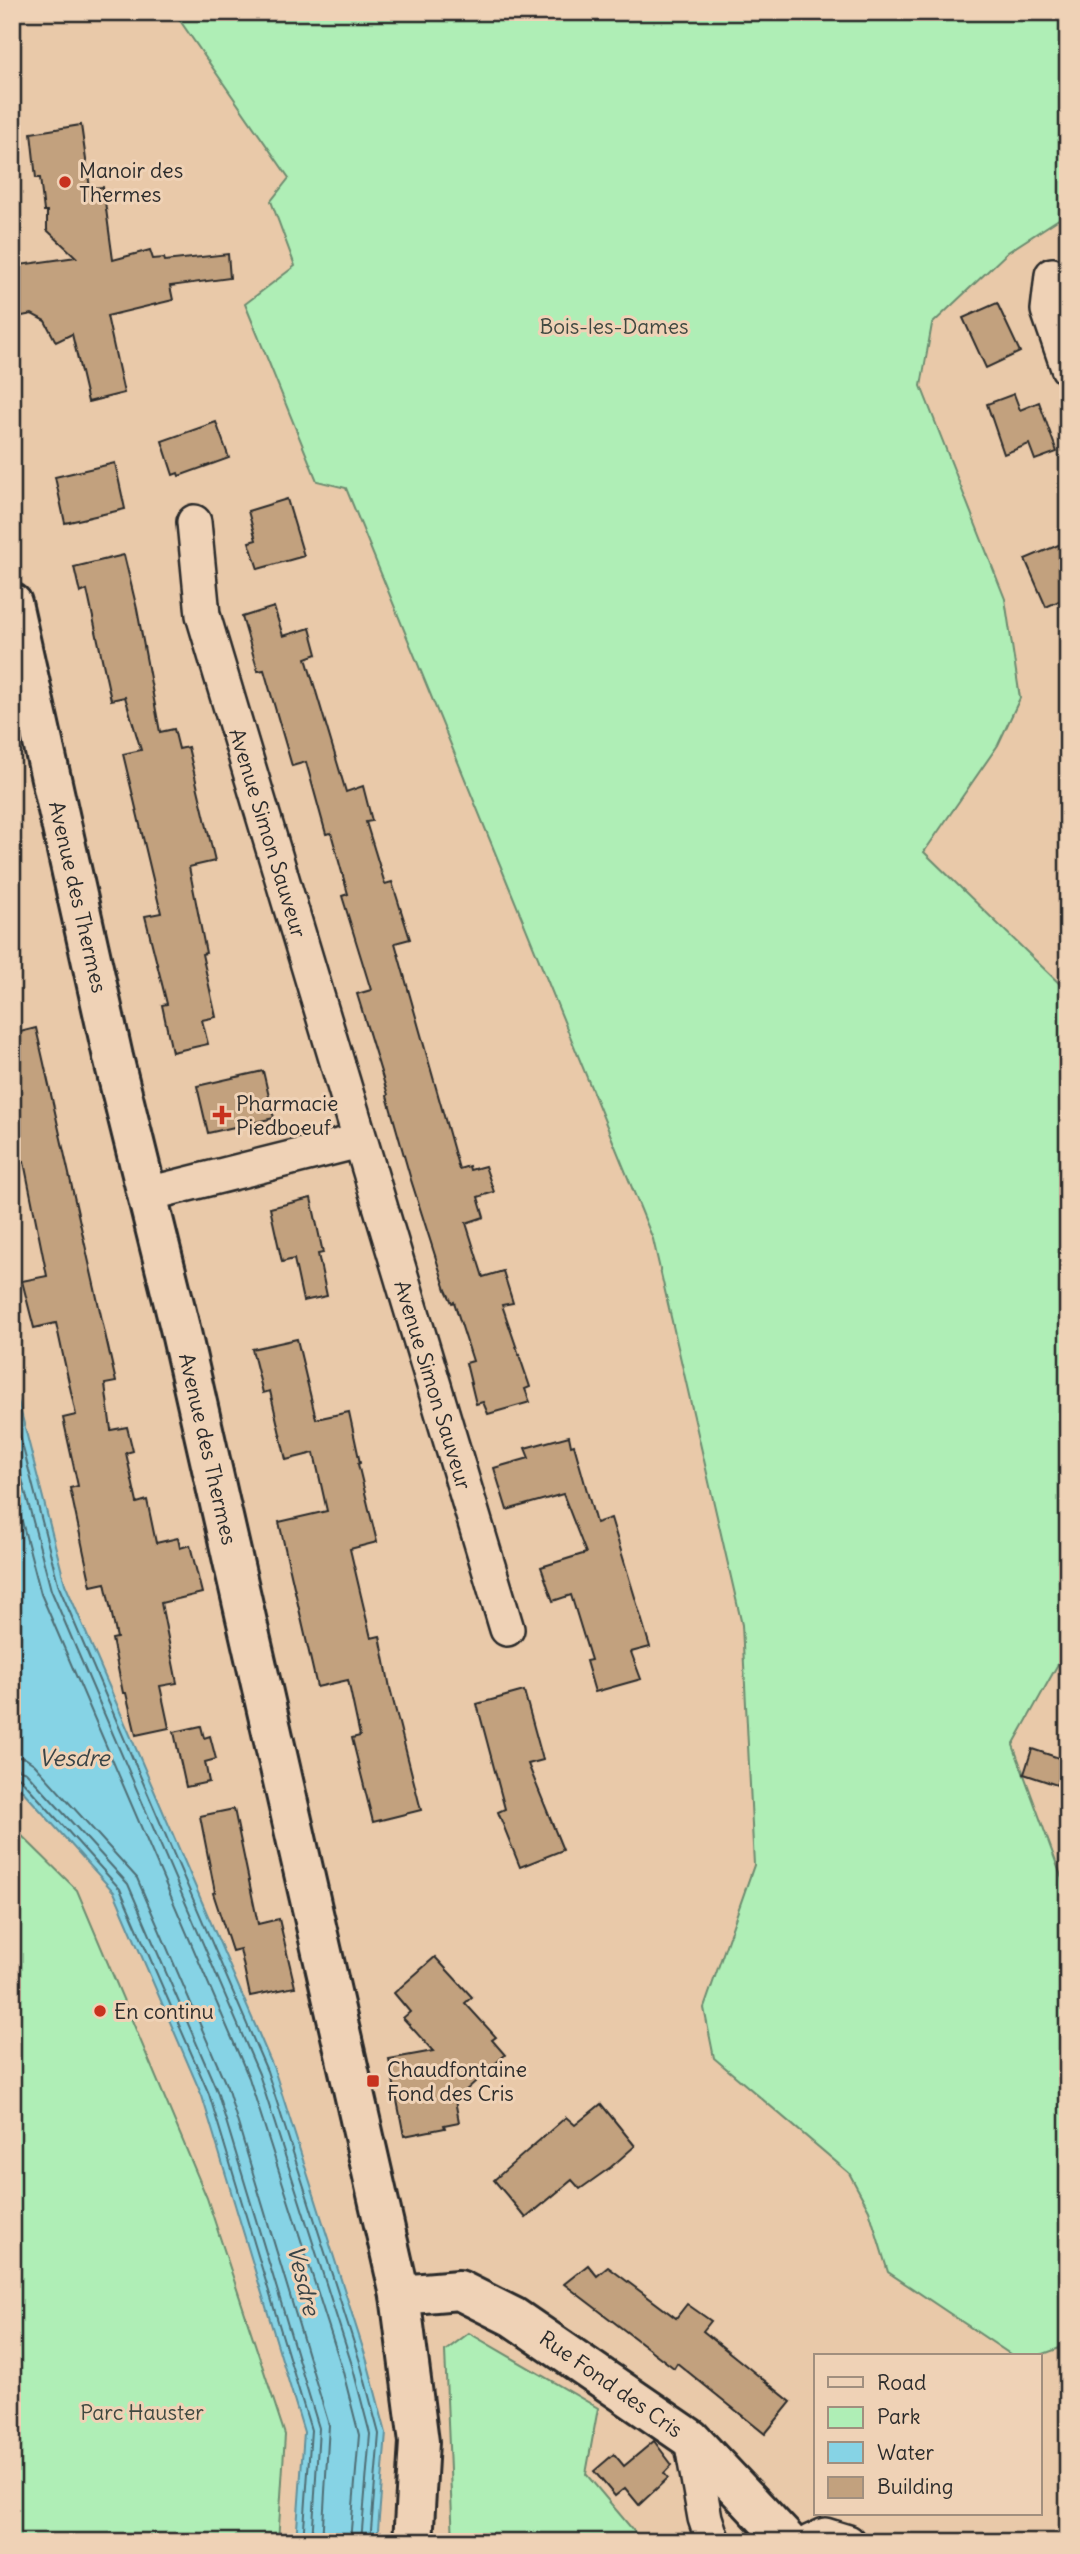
<svg xmlns="http://www.w3.org/2000/svg" width="1080" height="2554" viewBox="0 0 1080 2554" font-family="Delius,sans-serif">
<rect width="100%" height="100%" fill="#e9c9a9"/>
<filter id="ink" filterUnits="userSpaceOnUse"><feTurbulence type="fractalNoise" baseFrequency=".0143" numOctaves="2"/><feDisplacementMap in="SourceGraphic" scale="14" xChannelSelector="R" yChannelSelector="G"/><feConvolveMatrix kernelMatrix="1 2 1 2 8 2 1 2 1" color-interpolation-filters="sRGB"/></filter>
<g filter="url(#ink)">
<g fill="#afeeb6" stroke="#6d8c70" stroke-width="2">
<path d="M174,12H1068V213L1008,252L932,324L921,386L1005,599L1020,698L998,745L924,852L1068,992V1646L1013,1745L1068,1895V2345L1038,2356H1013L888,2272L869,2210L849,2173L714,2058L704,2008L754,1865L742,1625L653,1239L346,488L317,481L245,304L295,266L271,201L289,178Z"/>
<path d="M12,1826L77,1890L207,2198L285,2435L278,2542H12Z"/>
<path d="M469,2333L598,2408L586,2474L643,2542H453L445,2351Z"/>
</g>
<path fill="#86d3e5" stroke="#62909b" stroke-width="2" d="M12,1377L65,1584L274,2069L367,2361L386,2433L377,2542H296L304,2432L202,2096L114,1892L12,1779Z"/>
<g fill="none" stroke-linecap="round" stroke-linejoin="round">
<g stroke="#4f6e75" stroke-width="2">
<path d="M12,1405L59,1587L267,2071L360,2362L379,2434L370,2542"/>
<path d="M12,1441L51,1590L259,2074L352,2365L370,2434L361,2542"/>
<path d="M12,1483L41,1594L249,2078L342,2368L359,2435L350,2542"/>
<path d="M12,1756L25,1758L34,1764L137,1878L227,2087L329,2425L322,2542"/>
<path d="M12,1767L26,1772L128,1884L217,2091L319,2428L312,2542"/>
<path d="M12,1775L20,1778L120,1889L209,2094L311,2430L303,2542"/>
</g>
</g>
<g fill="#c2a17e" stroke="#2b2b2b" stroke-width="2">
<path d="M81,125L90,188L103,187L113,260L150,250L153,259L164,258L165,261L228,254L230,278L170,286L173,300L107,316L124,393L88,402L72,334L56,342L45,321L32,314L12,318V266L76,257L47,230V211H44L40,178H36L31,133Z"/>
<path d="M997,303L1020,352L986,368L963,318Z"/>
<path d="M1014,394L1020,410L1039,402L1057,452L1035,460L1029,444L1004,454L987,404Z"/>
<path d="M216,422L229,458L179,476L178,473L173,475L162,441Z"/>
<path d="M115,463L125,509L65,523L55,477Z"/>
<path d="M287,499L304,556L258,569L249,542L256,540L248,511Z"/>
<path d="M1068,541V597L1046,607L1025,559Z"/>
<path d="M124,555L137,609L160,732L174,729L179,749L188,747L215,861L189,867L206,953L202,954L216,1017L202,1020L208,1044L172,1052L162,1005L167,1004L145,916L161,913L123,754L141,750L125,697L111,700L87,590L80,593L74,567Z"/>
<path d="M274,607L283,636L310,628L317,654L306,658L346,792L363,786L372,821L366,822L385,884L392,882L410,939L395,943L459,1169L469,1166L470,1170L485,1166L494,1192L478,1197L484,1217L466,1223L483,1277L503,1271L513,1303L502,1305L530,1387L525,1389L530,1402L488,1414L483,1402L476,1404L466,1363L473,1361L454,1302L452,1303L446,1290L411,1180L387,1096L388,1095L357,994L371,990L342,896L348,894L331,833L326,834L306,762L292,766L264,670L258,671L242,617Z"/>
<path d="M36,1028L116,1382L105,1384L111,1430L127,1427L133,1451L126,1453L137,1503L147,1500L156,1543L178,1538L180,1548L190,1545L202,1593L161,1603L177,1683L160,1686L169,1728L136,1735L126,1693H123L112,1639L117,1638L105,1583L91,1586L70,1488L78,1486L63,1418L76,1415L56,1323L34,1328L22,1281L47,1276L24,1162L19,1163L12,1133V1034Z"/>
<path d="M263,1071L274,1118L208,1133L197,1086Z"/>
<path d="M311,1198L323,1253L318,1254L327,1296L303,1301L294,1259L282,1262L270,1208Z"/>
<path d="M297,1339L316,1419L349,1412L360,1463L358,1464L377,1542L350,1549L371,1638L380,1636L390,1688L421,1810L373,1822L352,1738L360,1736L348,1680L317,1687L279,1522L327,1511L314,1453L286,1460L270,1391L263,1393L252,1349Z"/>
<path d="M569,1436L571,1446L574,1445L596,1523L611,1518L650,1647L631,1652L641,1679L595,1692L586,1661L591,1660L571,1595L553,1601L541,1567L586,1553L563,1494L507,1510L494,1468L529,1458L525,1448Z"/>
<path d="M524,1691L543,1760L528,1764L563,1850L520,1867L498,1812L505,1809L477,1704Z"/>
<path d="M201,1726L204,1738L210,1736L216,1759L205,1762L209,1782L186,1787L174,1732Z"/>
<path d="M1032,1749L1065,1760L1057,1785L1024,1774Z"/>
<path d="M234,1809L258,1924L279,1919L295,1987L250,1996L240,1949L232,1951L213,1893L215,1892L200,1816Z"/>
<path d="M435,1957L472,1997L465,2003L496,2037L492,2040L505,2055L455,2100L459,2122L444,2125L445,2128L404,2136L389,2059L433,2051L403,2018L410,2012L394,1993Z"/>
<path d="M601,2104L635,2146L611,2167L580,2189L572,2180L526,2218L494,2180L566,2117L575,2125Z"/>
<path d="M588,2265L597,2276L608,2267L676,2318L687,2304L711,2321L703,2331L791,2402L765,2434L677,2363L674,2368L564,2284Z"/>
<path d="M654,2441L672,2465L664,2473L668,2478L639,2505L625,2488L615,2496L594,2471L614,2454L624,2466Z"/>
</g>
<g fill="none" stroke-linecap="round" stroke-linejoin="round">
<defs>
<g id="street">
<path d="M1052,275L1048,310L1068,368"/>
<path d="M194,522L203,615L507,1629"/>
<path d="M148,1194L359,1141"/>
<path d="M691,2439L705,2518L713,2542"/>
<path d="M810,2542L825,2535L848,2542"/>
</g>
<path id="secondary" d="M400,2295L459,2290L513,2317L691,2439L788,2542"/>
<path id="primary" d="M12,603L113,1057L180,1328L400,2295L419,2442L413,2542"/>
</defs>
<use href="#street" stroke="#2b2b2b" stroke-width="38"/>
<use href="#secondary" stroke="#2b2b2b" stroke-width="44"/>
<use href="#primary" stroke="#2b2b2b" stroke-width="44"/>
<use href="#street" stroke="#efd2b6" stroke-width="33"/>
<use href="#secondary" stroke="#efd2b6" stroke-width="38"/>
<use href="#primary" stroke="#efd2b6" stroke-width="38"/>
</g>
</g>
<g fill="#c8321e" stroke="#efd2b6" stroke-width="2.5">
<circle cx="65" cy="182" r="7"/>
<path d="M218.5 1104.5h7v7h7v7h-7v7h-7v-7h-7v-7h7z"/>
<circle cx="100" cy="2011" r="7"/>
<rect x="366" y="2074" width="14" height="14" rx="3.5"/>
</g>
<g text-anchor="middle" dominant-baseline="central" stroke-width="6" stroke-linejoin="round" paint-order="stroke">
<g font-size="21" fill="#2b2b2b" stroke="#efd2b6" text-anchor="start">
<text x="79" y="170">Manoir des<tspan x="79" dy="24">Thermes</tspan></text>
<text x="236" y="1103">Pharmacie<tspan x="236" dy="24">Piedboeuf</tspan></text>
<text x="114" y="2011">En continu</text>
<text x="387" y="2069">Chaudfontaine<tspan x="387" dy="24">Fond des Cris</tspan></text>
</g>
<g font-size="21" fill="#3f4840" stroke="#efd2b6">
<text x="614" y="326">Bois-les-Dames</text>
<text x="142" y="2412">Parc Hauster</text>
</g>
<g font-size="21" fill="#2b2b2b" stroke="#efd2b6">
<text transform="translate(268 833) rotate(73)">Avenue Simon Sauveur</text>
<text transform="translate(78 897) rotate(77)">Avenue des Thermes</text>
<text transform="translate(433 1385) rotate(73)">Avenue Simon Sauveur</text>
<text transform="translate(208 1449) rotate(77)">Avenue des Thermes</text>
<text transform="translate(611 2384) rotate(35)">Rue Fond des Cris</text>
</g>
<g font-size="23" font-style="italic" fill="#394447" stroke="#efd2b6">
<text x="74" y="1757">Vesdre</text>
<text transform="translate(304 2280) rotate(76)">Vesdre</text>
</g>
</g>
<rect width="1080" height="2554" fill="none" stroke="#efd2b6" stroke-width="42"/>
<rect x="21" y="21" width="1038" height="2512" fill="none" stroke="#2b2b2b" stroke-width="2.5" filter="url(#ink)"/>
<rect x="814" y="2354" width="228" height="161" fill="#efd2b6" stroke="#a18f7e" stroke-width="2"/>
<rect x="828" y="2377" width="35" height="10" fill="#efd2b6" stroke="#a18f7e" stroke-width="2"/>
<text x="877" y="2390" font-size="21" fill="#2b2b2b">Road</text>
<rect x="828" y="2407" width="35" height="21" fill="#afeeb6" stroke="#a18f7e" stroke-width="2"/>
<text x="877" y="2424" font-size="21" fill="#2b2b2b">Park</text>
<rect x="828" y="2442" width="35" height="21" fill="#86d3e5" stroke="#a18f7e" stroke-width="2"/>
<text x="877" y="2460" font-size="21" fill="#2b2b2b">Water</text>
<rect x="828" y="2477" width="35" height="21" fill="#c2a17e" stroke="#a18f7e" stroke-width="2"/>
<text x="877" y="2494" font-size="21" fill="#2b2b2b">Building</text>
</svg>
